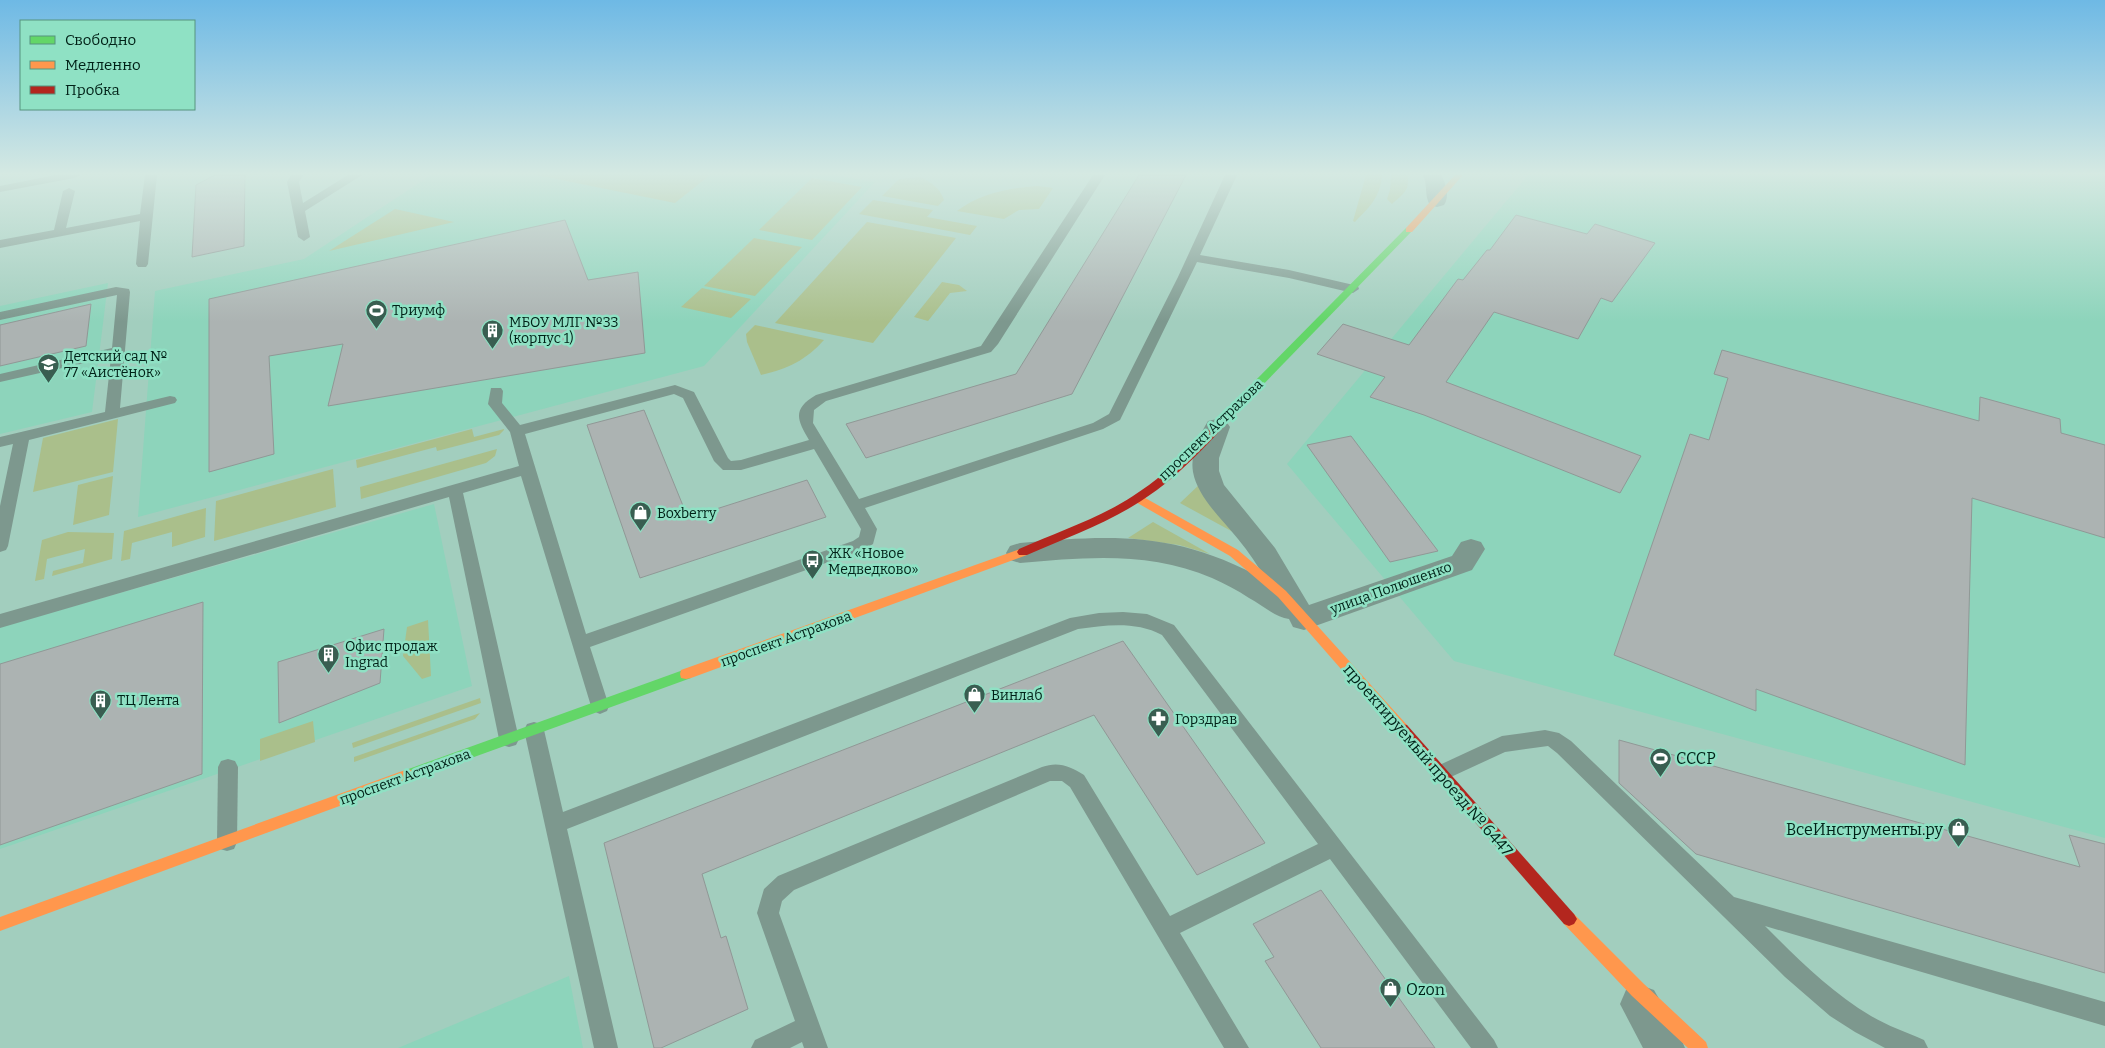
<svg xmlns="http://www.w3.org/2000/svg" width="2105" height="1048" viewBox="0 0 2105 1048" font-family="Bitter,serif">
<rect width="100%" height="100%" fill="#a2cebe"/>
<g fill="#8dd4bb">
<path d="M431,175H834L875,182L704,366L138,517L155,291L304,259Z"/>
<path d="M1528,175H2105V838L1454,661L1287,464Z"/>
<path d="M108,283L92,412L0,434V306Z"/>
<path d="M434,504L472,686L0,849V627Z"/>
<path d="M569,976L583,1048H398Z"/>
</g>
<g fill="#aabf8b">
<path d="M537,175H710L675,203Z"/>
<path d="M1366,175H1382C1380,198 1370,206 1355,222L1353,221Z"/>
<path d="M1391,175H1407C1411,190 1402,195 1392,204L1387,199L1390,190Z"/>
<path d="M920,177C931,182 940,188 944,200L938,206L882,196L899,179Z"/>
<path d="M812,178L862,187L812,240L759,230Z"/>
<path d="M1037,186L1053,188L1039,209L1019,210L1004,219L957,211C980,193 1009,188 1037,186Z"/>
<path d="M873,200L933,210L927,217L977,226L970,235L859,214Z"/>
<path d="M395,209L454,222L329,251Z"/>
<path d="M867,222L956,238L873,343L775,323Z"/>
<path d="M754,238L802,247L755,296L704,286Z"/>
<path d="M942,282L959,285L967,291L950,293L928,321L914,317Z"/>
<path d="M702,288L751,299L731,318L681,307Z"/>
<path d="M755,325L824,340C806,360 788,369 761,375L747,342L746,334Z"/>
<path d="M118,419L113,472L33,492L43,438Z"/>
<path d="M472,429L474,437L504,429V430L499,435L437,451L436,447L357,468L356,460Z"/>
<path d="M497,449L495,456L486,463L361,499L360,487Z"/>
<path d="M333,469L336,507L214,541L216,501Z"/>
<path d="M113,476L109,515L73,525L78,485Z"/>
<path d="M1201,483L1244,538L1180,503Z"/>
<path d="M206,508L205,537L172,547V532L132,543L130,559L121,561L124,531Z"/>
<path d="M1153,522L1210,554L1179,545L1128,538Z"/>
<path d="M68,532L114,533L112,559L52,576L53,571L83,563L85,549L47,559L44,579L35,581L42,540Z"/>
<path d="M428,620L431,676L422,679L403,656L407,627Z"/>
<path d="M480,698L481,703L353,748L352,743Z"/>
<path d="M480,713L475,719L354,762V757Z"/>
<path d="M313,721L315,742L260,761V739Z"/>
</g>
<g fill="#acb3b2" stroke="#909896">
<path d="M215,175H245L244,246L192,257L196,185Z"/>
<path d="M1139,175H1186L1072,394L866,458L846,424L1016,374Z"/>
<path d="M1516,215L1587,234L1595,224L1655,243L1612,302L1601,298L1578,339L1494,312L1446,382L1641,456L1620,493L1424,415L1370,397L1385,377L1317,354L1343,324L1409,345L1458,279L1463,280L1487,250H1490Z"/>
<path d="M565,220L588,280L638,272L645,353L328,406L343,344L269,356L274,454L209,472V299Z"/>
<path d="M91,304L86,346L0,366V325Z"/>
<path d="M1722,350L1979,421L1980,397L2060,419L2061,433L2105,445V538L1972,498L1965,765L1756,689V711L1614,655L1690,434L1709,440L1728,378L1714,374Z"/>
<path d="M644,410L688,518L807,480L826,517L640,578L587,425Z"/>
<path d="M1351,436L1438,551L1390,562L1307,445Z"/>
<path d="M203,602L202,774L0,845V664Z"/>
<path d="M384,629L380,683L279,723L278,662Z"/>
<path d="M1123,641L1265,843L1197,875L1094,715L702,874L721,938L726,936L748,1009L661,1048H654L604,843Z"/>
<path d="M1619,740L2080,867L2069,835L2105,844V973L1696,854L1619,783Z"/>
<path d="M1321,890L1435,1048H1321L1265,961L1274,957L1253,924Z"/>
</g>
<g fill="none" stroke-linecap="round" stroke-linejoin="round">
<g fill="#7d988e" fill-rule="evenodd">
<path d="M56,175H80L74,178L0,192V186Z"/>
<path d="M145,175H157L148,264L146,267H138L136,264L140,221L0,248V240L54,230L63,191L69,188L75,191L66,228L140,214Z"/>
<path d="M291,175H303L299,182L303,203L348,175H362L305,211L310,237L304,241L298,237L287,182Z"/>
<path d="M1093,175H1105L998,344L991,352L826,401L814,410L813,423L859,499L1093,423L1109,414L1178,277L1225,175H1237L1200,255L1289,270L1358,286L1359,289L1353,293L1289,278L1197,262L1120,420L1103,429L865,508L877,529L873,544L865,549L590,647L609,706L607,711L600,714L593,711L591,706L521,476L463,493L519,739L516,745L509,747L502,745L499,739L449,497L0,628V614L519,466L510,432L488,404L491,388H501L503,391L502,403L520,425L675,385L694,392L728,458L731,461L741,460L809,440C797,420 792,409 816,395L981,346ZM674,394L683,398L714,461L723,470H741L814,449L861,529L859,537L853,541L586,634L525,434Z"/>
<path d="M116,287L129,289L130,292L120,408L170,396L175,397L177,400L175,403L29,440L8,546L6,550L0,552V506L13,444L0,447V437L105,412L111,357L0,382V374L112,348L117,295L0,320V312Z"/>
<path d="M1123,612L1147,614L1174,625L1494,1040L1498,1048H1471L1330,859L1180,933L1249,1048H1224L1070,787L1062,781H1050L794,890L782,901L779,913L828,1048H804L802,1042L790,1048H751L755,1040L795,1021L757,913L764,889L778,876L1042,767C1058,761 1070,766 1084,775L1170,916L1318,844L1162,635C1136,621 1106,625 1078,629L567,829L618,1048H594L524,730L527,724L534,722L541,724L544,730L563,812L1070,618L1099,613Z"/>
<path d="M1545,730L1559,733L1571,741L1734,897L2105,1002V1026L1765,926C1798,959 1831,992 1871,1016C1888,1026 1906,1032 1924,1040L1928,1048H1885L1855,1032L1830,1016L1785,977L1557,753L1548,746L1505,752L1440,782L1433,780L1430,774L1433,768L1502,736Z"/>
<path d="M228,759L235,761L238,767L237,842L234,849L227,851L220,849L217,842L218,767L221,761Z"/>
</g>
<g fill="#7d988e" fill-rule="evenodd">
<path d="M1423,175H1441C1446,183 1450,197 1444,205L1437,207L1430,205C1424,196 1428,185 1423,175Z"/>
<path d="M1217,419L1226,421L1230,427L1219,458V471L1224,485L1275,548L1309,605L1452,556L1461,542L1471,539L1481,542L1485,549L1472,570L1304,630L1293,627L1289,619C1275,617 1262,605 1249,598C1237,590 1225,584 1212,578C1150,551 1086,557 1020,563L1010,560L1006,553L1010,546L1020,543C1117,534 1178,532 1266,580C1258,566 1249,552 1238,539C1222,519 1198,498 1193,472C1190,454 1199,436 1208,421Z"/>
<path d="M1640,985L1654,990L1679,1034L1685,1048H1643L1620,1004L1626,990Z"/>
</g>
<g fill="#63d668" fill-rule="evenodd">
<path d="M1406,228H1409L1413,230L1255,393H1247L1246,391L1247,389Z"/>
<path d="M686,669L691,670L692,674L691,678L408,781L403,779L401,775L403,771Z"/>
</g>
<g fill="#ff974d" fill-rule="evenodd">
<path d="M1455,175H1463L1412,232H1406V228Z"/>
<path d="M1138,494L1238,550L1286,591L1407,725L1409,729L1407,733L1402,734L1397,733L1278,597L1230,556L1134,501L1133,498Z"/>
<path d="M1023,548L1027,549L1029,552L1027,555L691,678L686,679L681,678L680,674L681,670Z"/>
<path d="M408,769L413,771L415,775L413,779L0,931V917Z"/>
<path d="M1569,912L1574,914L1644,984L1706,1042L1708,1048H1688L1632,996L1564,924L1561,919L1564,914Z"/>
</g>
<g fill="#b3261e" fill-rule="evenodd">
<path d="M1251,388L1255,389L1256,391L1255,393C1219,431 1185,473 1141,501C1106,524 1065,538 1027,555H1019L1017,552L1019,549C1057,532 1098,519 1133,496C1177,468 1212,426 1247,389Z"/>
<path d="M1402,724L1407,725L1574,914L1577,919L1574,924L1569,926L1564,924L1397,733L1395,729L1397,725Z"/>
</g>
</g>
<linearGradient id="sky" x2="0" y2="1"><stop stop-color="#6eb9e5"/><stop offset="0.54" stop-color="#d5e9e2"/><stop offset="1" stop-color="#d5e9e2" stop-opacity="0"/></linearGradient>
<rect width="2105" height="322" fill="url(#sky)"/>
<defs>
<symbol id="stadium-pin" viewBox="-11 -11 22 30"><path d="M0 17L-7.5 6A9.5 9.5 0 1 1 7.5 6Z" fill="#395e51" stroke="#8fe1c4"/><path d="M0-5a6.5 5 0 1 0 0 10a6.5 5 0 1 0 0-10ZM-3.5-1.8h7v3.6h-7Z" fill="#fff"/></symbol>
<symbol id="building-pin" viewBox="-11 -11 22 30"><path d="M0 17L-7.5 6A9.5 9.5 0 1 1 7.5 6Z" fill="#395e51" stroke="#8fe1c4"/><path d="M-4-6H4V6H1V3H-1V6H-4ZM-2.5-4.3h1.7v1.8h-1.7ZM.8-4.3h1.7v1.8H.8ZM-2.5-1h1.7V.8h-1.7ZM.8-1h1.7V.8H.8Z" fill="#fff"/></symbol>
<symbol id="school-pin" viewBox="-11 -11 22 30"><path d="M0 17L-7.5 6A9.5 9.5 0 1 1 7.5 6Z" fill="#395e51" stroke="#8fe1c4"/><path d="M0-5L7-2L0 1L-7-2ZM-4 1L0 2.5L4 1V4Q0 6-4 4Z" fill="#fff"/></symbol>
<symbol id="shop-pin" viewBox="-11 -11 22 30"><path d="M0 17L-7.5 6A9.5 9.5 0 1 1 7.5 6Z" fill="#395e51" stroke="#8fe1c4"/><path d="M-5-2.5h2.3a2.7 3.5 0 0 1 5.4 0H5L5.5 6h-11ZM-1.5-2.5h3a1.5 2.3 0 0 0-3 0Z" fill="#fff"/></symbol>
<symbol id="bus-pin" viewBox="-11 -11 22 30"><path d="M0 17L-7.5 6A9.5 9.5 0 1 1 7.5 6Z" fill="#395e51" stroke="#8fe1c4"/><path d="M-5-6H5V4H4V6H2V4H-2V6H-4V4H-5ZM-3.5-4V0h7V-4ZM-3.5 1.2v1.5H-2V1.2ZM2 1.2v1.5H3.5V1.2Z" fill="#fff"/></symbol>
<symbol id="pharmacy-pin" viewBox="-11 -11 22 30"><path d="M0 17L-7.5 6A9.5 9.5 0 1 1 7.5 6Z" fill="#395e51" stroke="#8fe1c4"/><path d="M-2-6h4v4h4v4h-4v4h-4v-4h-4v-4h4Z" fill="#fff"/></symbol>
</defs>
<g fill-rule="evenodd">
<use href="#stadium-pin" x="364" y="298" width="25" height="34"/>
<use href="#building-pin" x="480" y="318" width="25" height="34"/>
<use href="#school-pin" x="36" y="352" width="25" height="34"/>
<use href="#shop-pin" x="628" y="500" width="25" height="34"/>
<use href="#bus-pin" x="800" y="548" width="25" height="34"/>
<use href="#building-pin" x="316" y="642" width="25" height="34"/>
<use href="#shop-pin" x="962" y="682" width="25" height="34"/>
<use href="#building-pin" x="88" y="688" width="25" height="34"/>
<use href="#pharmacy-pin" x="1146" y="706" width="25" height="34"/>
<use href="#stadium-pin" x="1648" y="746" width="25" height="34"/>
<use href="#shop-pin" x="1946" y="816" width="25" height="34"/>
<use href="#shop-pin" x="1378" y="976" width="25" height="34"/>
</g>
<g text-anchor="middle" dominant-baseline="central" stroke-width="5" stroke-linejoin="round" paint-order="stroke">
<g font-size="14" fill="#002117" stroke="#8fe1c4" text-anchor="start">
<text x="392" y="310">Триумф</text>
<text x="509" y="322">МБОУ МЛГ №33<tspan x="509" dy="16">(корпус 1)</tspan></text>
<text x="64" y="356">Детский сад №<tspan x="64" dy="16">77 «Аистёнок»</tspan></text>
<text x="657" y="513">Boxberry</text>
<text x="828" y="553">ЖК «Новое<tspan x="828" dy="16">Медведково»</tspan></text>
<text x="345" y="646">Офис продаж<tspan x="345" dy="16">Ingrad</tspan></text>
<text x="991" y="695">Винлаб</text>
<text x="117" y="700">ТЦ Лента</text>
<text x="1175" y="719">Горздрав</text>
</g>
<g font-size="14" fill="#002117" stroke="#8fe1c4">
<text transform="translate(1211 430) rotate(-44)">проспект Астрахова</text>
<text transform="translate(1391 588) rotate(-20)">улица Полюшенко</text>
<text transform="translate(786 639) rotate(-20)">проспект Астрахова</text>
<text transform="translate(405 777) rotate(-20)">проспект Астрахова</text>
</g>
<g font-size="16" fill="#002117" stroke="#8fe1c4" text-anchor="start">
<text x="1676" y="758">СССР</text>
<text x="1943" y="829" text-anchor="end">ВсеИнструменты.ру</text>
<text x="1406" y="989">Ozon</text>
</g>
<g font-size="16" fill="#002117" stroke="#8fe1c4">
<text transform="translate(1428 760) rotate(49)">проектируемый проезд № 6447</text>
</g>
</g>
<rect x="20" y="20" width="175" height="90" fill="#8fe1c4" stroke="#56947f"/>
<rect x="30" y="36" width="25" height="8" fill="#63d668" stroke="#56947f"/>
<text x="65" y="45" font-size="15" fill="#002117">Свободно</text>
<rect x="30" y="61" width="25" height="8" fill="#ff974d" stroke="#56947f"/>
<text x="65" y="70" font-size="15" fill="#002117">Медленно</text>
<rect x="30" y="86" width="25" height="8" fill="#b3261e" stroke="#56947f"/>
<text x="65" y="95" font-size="15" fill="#002117">Пробка</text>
</svg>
